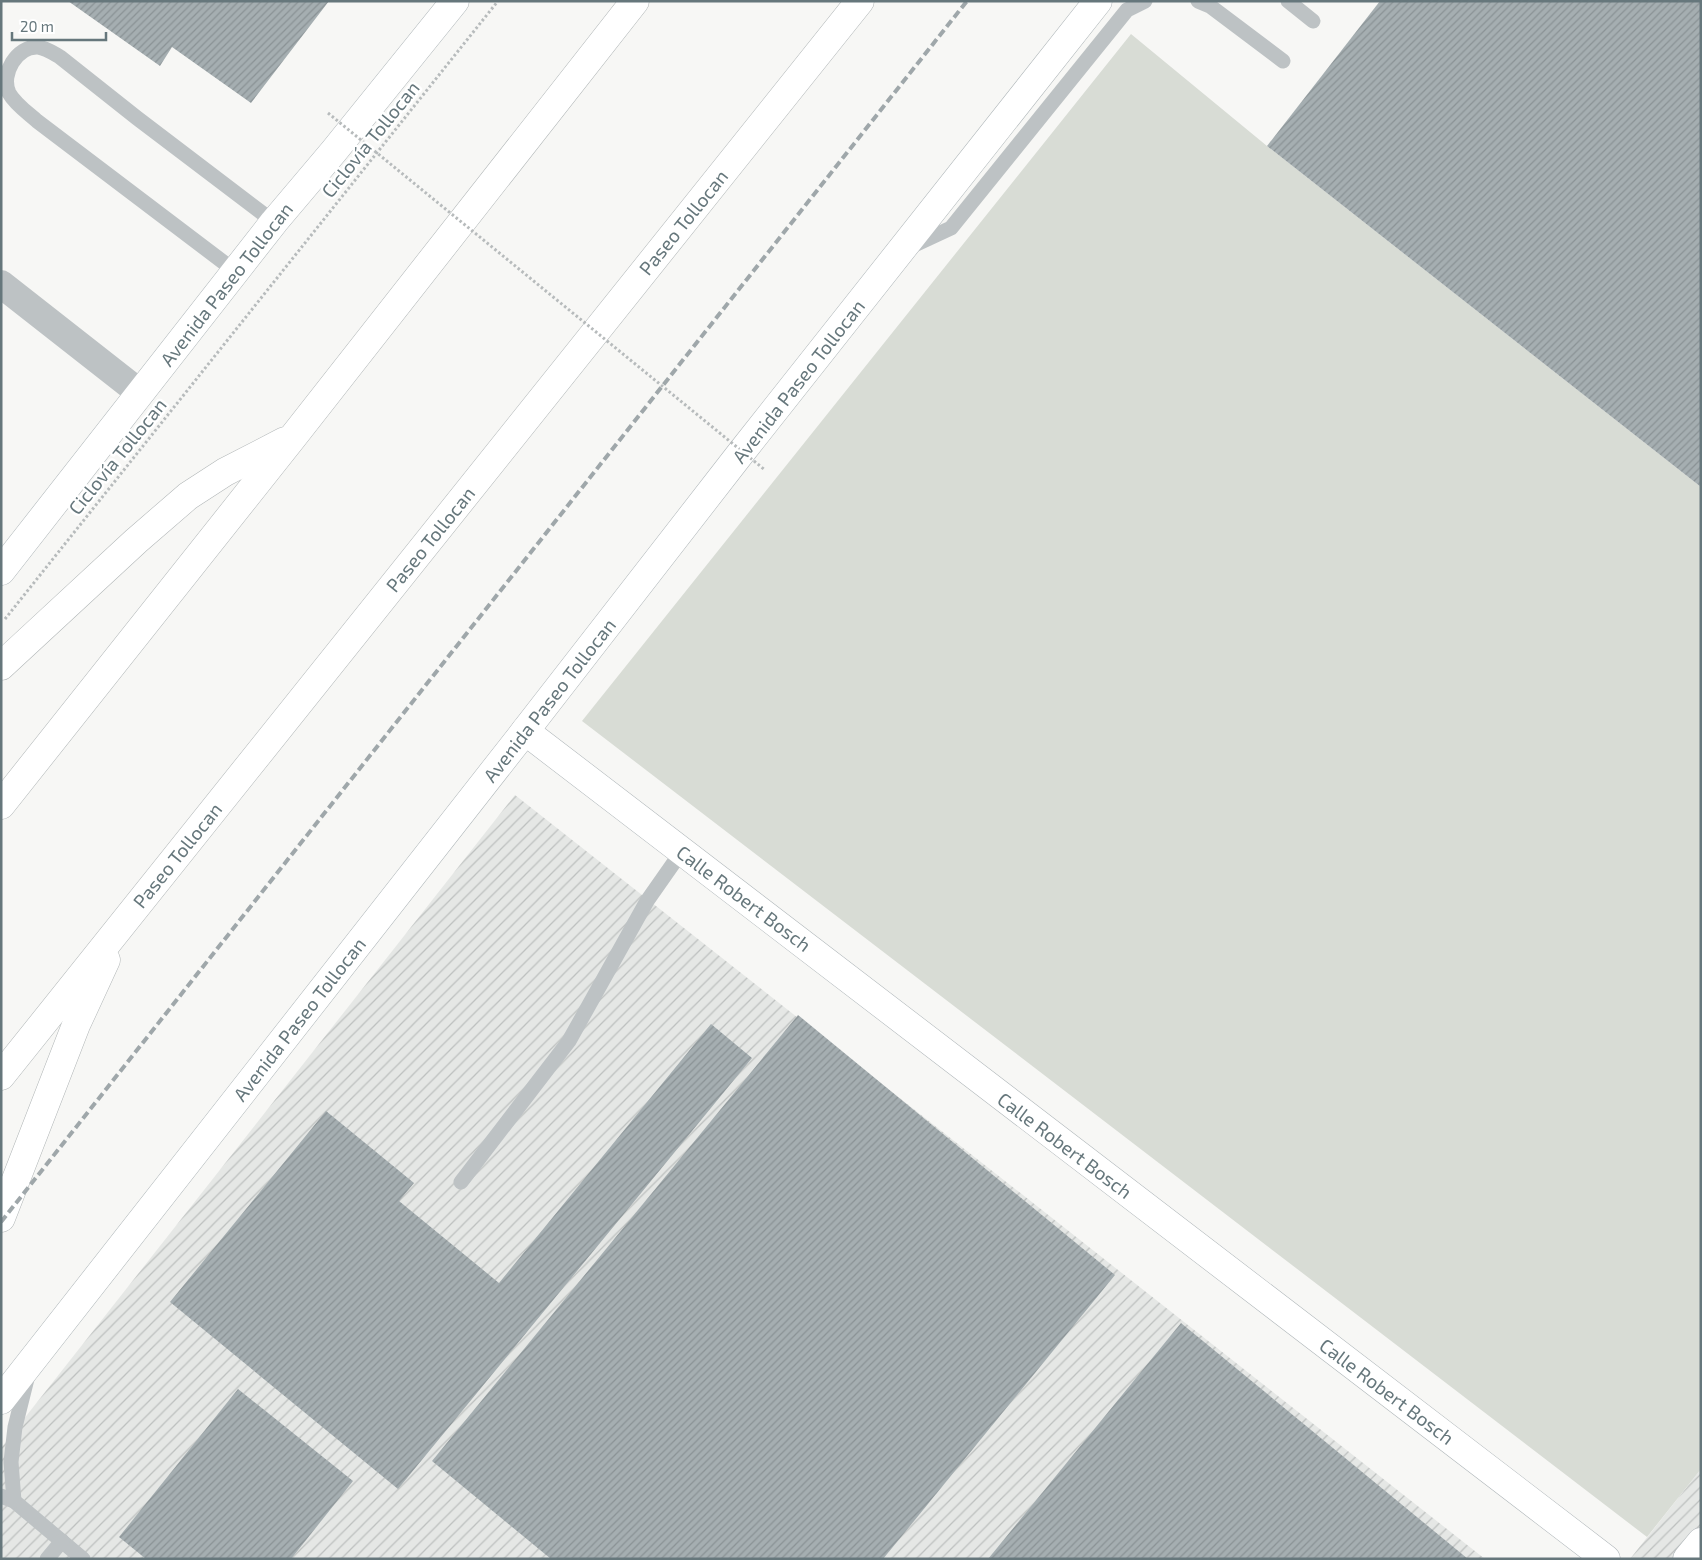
<svg xmlns="http://www.w3.org/2000/svg" width="1702" height="1560" viewBox="0 0 1702 1560" font-family="'Exo 2',sans-serif">
<defs>
<pattern id="industrial-furrows" width="10" height="10" patternUnits="userSpaceOnUse" patternTransform="scale(1.25)"><rect width="10" height="10" fill="#e5e7e5"/><path d="M-1 1l2-2M0 10L10 0M9 11l2-2" fill="none" stroke="#bdc0bf"/></pattern>
<pattern id="building-hatch" width="6" height="6" patternUnits="userSpaceOnUse" patternTransform="scale(1.25)"><rect width="6" height="6" fill="#a5aeb1"/><path d="M-1 1l2-2M0 6l6-6M5 7l2-2" fill="none" stroke="#8a9295"/></pattern>
</defs>
<rect width="100%" height="100%" fill="#f7f7f5"/>
<g fill="url(#industrial-furrows)">
<path d="M515,795L1485,1559H1V1448Z"/>
<path d="M1701,1469V1559H1630Z"/>
</g>
<path fill="#d8dcd5" d="M1131,34L1267,146L1701,487V1469L1647,1537L582,721Z"/>
<g fill="url(#building-hatch)">
<path d="M68,1H329L251,103L172,47L160,66Z"/>
<path d="M1380,1H1701V487L1267,146Z"/>
<path d="M798,1015L1115,1275L883,1559H551L432,1461Z"/>
<path d="M711,1024L752,1058L398,1489L170,1302L326,1111L414,1183L399,1201L499,1283Z"/>
<path d="M1181,1323L1468,1559H988Z"/>
<path d="M238,1389L353,1481L291,1559H146L119,1537Z"/>
</g>
<g fill="none" stroke-linecap="round" stroke-linejoin="round">
<defs>
<g id="secondary">
<path d="M1,571L274,222L334,151L455,1"/>
<path d="M525,731L1606,1559"/>
<path d="M1,1400L525,731L740,454L1098,1"/>
<path d="M1687,1559L1701,1542"/>
</g>
<g id="trunk">
<path d="M1,666L136,541L188,496L225,472L285,441"/>
<path d="M1,805L293,437L635,1"/>
<path d="M1,1076L860,1"/>
<path d="M1,1218L76,1025L106,960"/>
</g>
</defs>
<use href="#secondary" stroke="#afb6b9" stroke-width="29"/>
<use href="#trunk" stroke="#b1b6b7" stroke-width="29"/>
<path stroke="#b7bbbc" stroke-width="3" stroke-dasharray="2.5 2.5" stroke-linecap="butt" d="M5,619L498,1"/>
<g stroke="#bdc2c4" stroke-width="15">
<path d="M1198,1L1210,6L1283,61"/>
<path d="M1288,1L1313,21"/>
<path d="M908,248L951,228L1127,10L1145,1"/>
<path d="M235,271L37,121C28,113 15,104 9,93C0,74 17,46 38,47C46,48 53,53 60,57L137,118L274,222"/>
<path d="M461,1182L569,1041L647,901L682,851"/>
<path d="M1,1496L14,1501L83,1559"/>
<path d="M14,1501L11,1462L15,1427L28,1375"/>
<path d="M47,1559L62,1541"/>
</g>
<path stroke="#bdc2c4" stroke-width="28" d="M1,284L140,393"/>
<use href="#secondary" stroke="#fff" stroke-width="28"/>
<use href="#trunk" stroke="#fff" stroke-width="28"/>
<path stroke="#9fa7aa" stroke-width="4" stroke-dasharray="8 4" stroke-linecap="butt" d="M1,1222L967,1"/>
<path stroke="#b7bbbc" stroke-width="3" stroke-dasharray="2.5 2.5" stroke-linecap="butt" d="M328,113L765,470"/>
</g>
<g text-anchor="middle" dominant-baseline="central" stroke-width="5" stroke-linejoin="round" paint-order="stroke">
<g font-size="19" fill="#66777c" stroke="#fff">
<text transform="translate(370 139) rotate(-51)">Ciclovía Tollocan</text>
<text transform="translate(683 222) rotate(-51)">Paseo Tollocan</text>
<text transform="translate(226 284) rotate(-52)">Avenida Paseo Tollocan</text>
<text transform="translate(798 381) rotate(-52)">Avenida Paseo Tollocan</text>
<text transform="translate(117 456) rotate(-51)">Ciclovía Tollocan</text>
<text transform="translate(430 539) rotate(-51)">Paseo Tollocan</text>
<text transform="translate(549 700) rotate(-52)">Avenida Paseo Tollocan</text>
<text transform="translate(177 855) rotate(-51)">Paseo Tollocan</text>
<text transform="translate(744 898) rotate(37)">Calle Robert Bosch</text>
<text transform="translate(299 1019) rotate(-52)">Avenida Paseo Tollocan</text>
<text transform="translate(1065 1145) rotate(37)">Calle Robert Bosch</text>
<text transform="translate(1387 1391) rotate(37)">Calle Robert Bosch</text>
</g>
</g>
<rect width="1702" height="1560" fill="none" stroke="#66777c" stroke-width="5"/>
<path d="M12 32v8h94v-8" fill="none" stroke="#66777c" stroke-width="2.5"/>
<text x="20" y="32" font-size="15" fill="#66777c" stroke="#ffffff" stroke-width="4" paint-order="stroke">20 m</text>
</svg>
